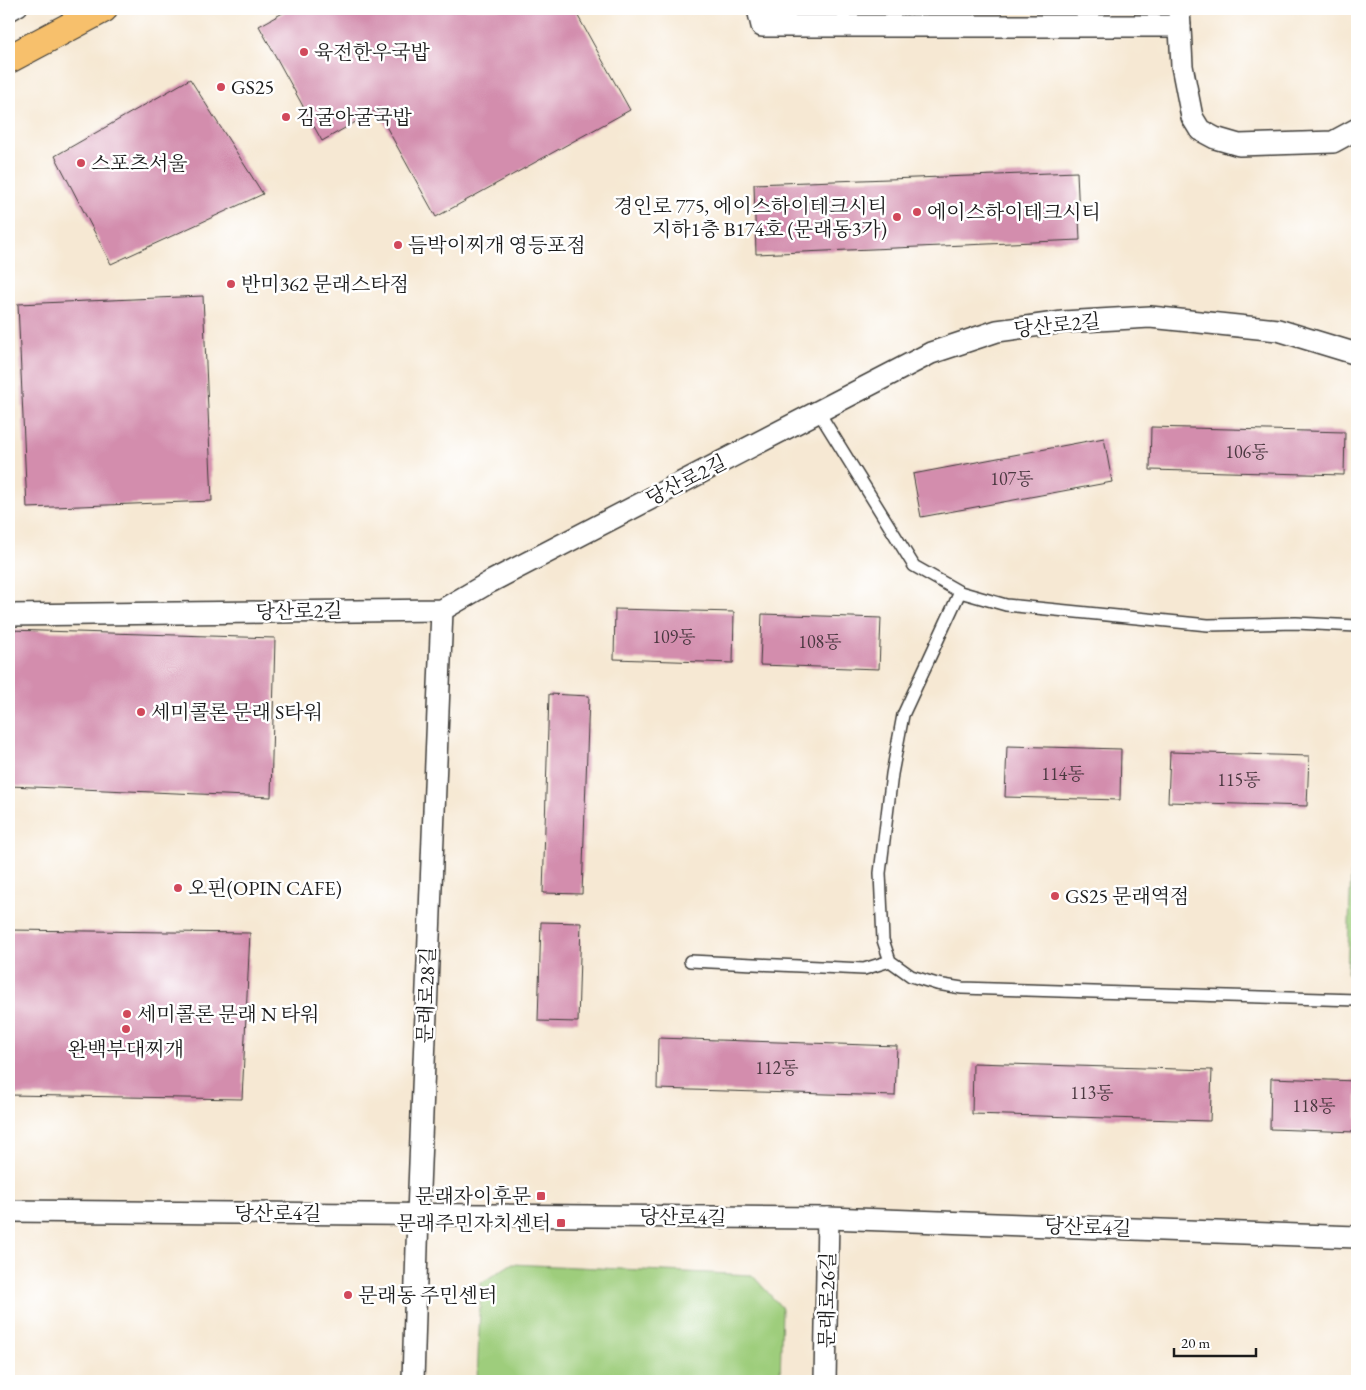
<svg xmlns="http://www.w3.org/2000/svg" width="1366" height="1390" viewBox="0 0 1366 1390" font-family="'EB Garamond','Noto Serif KR',serif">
<rect width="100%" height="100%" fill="#fff"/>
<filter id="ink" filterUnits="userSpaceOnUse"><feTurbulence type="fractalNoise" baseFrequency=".02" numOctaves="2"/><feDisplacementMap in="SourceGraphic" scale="10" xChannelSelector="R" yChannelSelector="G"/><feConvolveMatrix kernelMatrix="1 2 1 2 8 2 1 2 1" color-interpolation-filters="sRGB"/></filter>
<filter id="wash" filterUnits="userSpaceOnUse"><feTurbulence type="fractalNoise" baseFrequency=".0096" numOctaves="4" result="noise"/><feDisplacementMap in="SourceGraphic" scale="20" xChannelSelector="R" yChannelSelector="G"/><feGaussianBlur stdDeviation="1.12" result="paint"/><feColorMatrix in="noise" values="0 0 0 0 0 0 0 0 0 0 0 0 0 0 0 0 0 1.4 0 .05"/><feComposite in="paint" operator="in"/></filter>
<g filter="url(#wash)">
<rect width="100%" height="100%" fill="#f6e8d3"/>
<g fill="#9ecd7c" stroke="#5d744c">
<path d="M1351,872H1357V975H1347Z"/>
<path d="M511,1264L752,1275L782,1308L780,1381H477L481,1283Z"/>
</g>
<g id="blocks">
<g fill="#d38dad">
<path d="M290,9H410L412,12L417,9H574L630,110L436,217L377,110L322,141L259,26Z"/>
<path d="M190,79L263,194L111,264L55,156Z"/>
<path d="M1077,172L1080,240L756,254L754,184Z"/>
<path d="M203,296L212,501L27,508L18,304Z"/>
<path d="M1151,427L1345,432L1344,475L1150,470Z"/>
<path d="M1104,438L1112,482L921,517L913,474Z"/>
<path d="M615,609L734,612L733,663L614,659Z"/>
<path d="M762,614L881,618L879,669L760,665Z"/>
<path d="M9,630L275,638L271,797L9,786Z"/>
<path d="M549,694L589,696L582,894L543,893Z"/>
<path d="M1007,746L1121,749L1120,800L1005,797Z"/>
<path d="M1170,752L1309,756L1307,806L1168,802Z"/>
<path d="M541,922L581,923L578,1022L538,1021Z"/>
<path d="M9,930L250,933L242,1099L9,1095Z"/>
<path d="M658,1038L897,1046L895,1096L657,1089Z"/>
<path d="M973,1063L1212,1070L1210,1121L972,1114Z"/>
<path d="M1271,1078L1357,1081V1132L1270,1129Z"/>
</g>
</g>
</g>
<g filter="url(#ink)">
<use href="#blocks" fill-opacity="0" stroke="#3d3b37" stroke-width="1"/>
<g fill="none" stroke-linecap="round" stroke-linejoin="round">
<defs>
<g id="lane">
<path d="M9,16L21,9"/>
<path d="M818,411L914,566L960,592L1006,605L1208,625L1296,623L1357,626"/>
<path d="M960,592L903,715L892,774L880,873L883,940L890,961L911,976L937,984L962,988L1357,1000"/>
<path d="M690,961L864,969L890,961"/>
</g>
<g id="street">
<path d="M758,9L762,26H1180"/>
<path d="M1179,9L1182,66L1192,117L1200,130L1215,138L1239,145L1333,142L1357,129"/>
<path d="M9,615L442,610L490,582L931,353L997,331L1063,322L1150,317L1278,330L1357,354"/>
<path d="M9,1211L828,1218L1357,1237"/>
<path d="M413,1381L418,1214L442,610"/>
<path d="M825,1381L828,1218"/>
</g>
<path id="primary" d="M9,59L103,9"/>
</defs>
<use href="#lane" stroke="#3d3b37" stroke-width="14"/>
<use href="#street" stroke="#3d3b37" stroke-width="24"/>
<use href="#primary" stroke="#3d3b37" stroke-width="30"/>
<use href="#lane" stroke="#fff" stroke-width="11"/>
<use href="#street" stroke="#fff" stroke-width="21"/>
<use href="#primary" stroke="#f7c06c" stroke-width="28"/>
</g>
</g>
<g fill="#d1495b" stroke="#fff" stroke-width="2">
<circle cx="304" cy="52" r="5"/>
<circle cx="221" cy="87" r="5"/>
<circle cx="286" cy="117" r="5"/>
<circle cx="81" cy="163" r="5"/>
<circle cx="917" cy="212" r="5"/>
<circle cx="897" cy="217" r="5"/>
<circle cx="398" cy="245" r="5"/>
<circle cx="231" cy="284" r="5"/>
<circle cx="141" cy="712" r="5"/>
<circle cx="178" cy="888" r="5"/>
<circle cx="1055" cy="896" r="5"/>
<circle cx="127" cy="1014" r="5"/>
<circle cx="126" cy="1029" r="5"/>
<rect x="536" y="1191" width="10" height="10" rx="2.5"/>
<rect x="556" y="1218" width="10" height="10" rx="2.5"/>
<circle cx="348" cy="1295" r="5"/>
</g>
<g text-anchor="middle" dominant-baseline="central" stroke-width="5" stroke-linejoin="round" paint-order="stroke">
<g font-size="18" fill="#4a3840">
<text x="1247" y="451">106동</text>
<text x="1012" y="478">107동</text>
<text x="674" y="636">109동</text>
<text x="820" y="641">108동</text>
<text x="1063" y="773">114동</text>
<text x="1239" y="779">115동</text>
<text x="777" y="1067">112동</text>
<text x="1092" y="1092">113동</text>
<text x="1314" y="1105">118동</text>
</g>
<g font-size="20" fill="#1c1c1c" stroke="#fff" text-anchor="start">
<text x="314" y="52">육전한우국밥</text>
<text x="231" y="87">GS25</text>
<text x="296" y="117">김굴아굴국밥</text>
<text x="91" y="163">스포츠서울</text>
<text x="887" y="206" text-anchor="end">경인로 775, 에이스하이테크시티<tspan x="887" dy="23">지하1층 B174호 (문래동3가)</tspan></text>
<text x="927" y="212">에이스하이테크시티</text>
<text x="408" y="245">듬박이찌개 영등포점</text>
<text x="241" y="284">반미362 문래스타점</text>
<text x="151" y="712">세미콜론 문래 S타워</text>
<text x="188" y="888">오핀(OPIN CAFE)</text>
<text x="1065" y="896">GS25 문래역점</text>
<text x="137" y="1014">세미콜론 문래 N 타워</text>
<text x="126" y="1049" text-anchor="middle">완백부대찌개</text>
<text x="531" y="1196" text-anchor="end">문래자이후문</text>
<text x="551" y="1223" text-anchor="end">문래주민자치센터</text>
<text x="358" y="1295">문래동 주민센터</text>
</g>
<g font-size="20" fill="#1c1c1c" stroke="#fff">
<text transform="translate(1057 325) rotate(-6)">당산로2길</text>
<text transform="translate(686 480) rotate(-27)">당산로2길</text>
<text transform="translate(299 611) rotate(-1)">당산로2길</text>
<text transform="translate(426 995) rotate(-88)">문래로28길</text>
<text x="278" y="1213">당산로4길</text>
<text transform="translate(683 1217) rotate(1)">당산로4길</text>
<text transform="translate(1088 1227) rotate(2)">당산로4길</text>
<text transform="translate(827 1300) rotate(-89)">문래로26길</text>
</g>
</g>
<rect width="1366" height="1390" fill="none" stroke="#fff" stroke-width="30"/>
<path d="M1174 1348v8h82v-8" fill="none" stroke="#1c1c1c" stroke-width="2.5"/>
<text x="1181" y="1348" font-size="15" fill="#1c1c1c" stroke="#ffffff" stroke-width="4" paint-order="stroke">20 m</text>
</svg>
